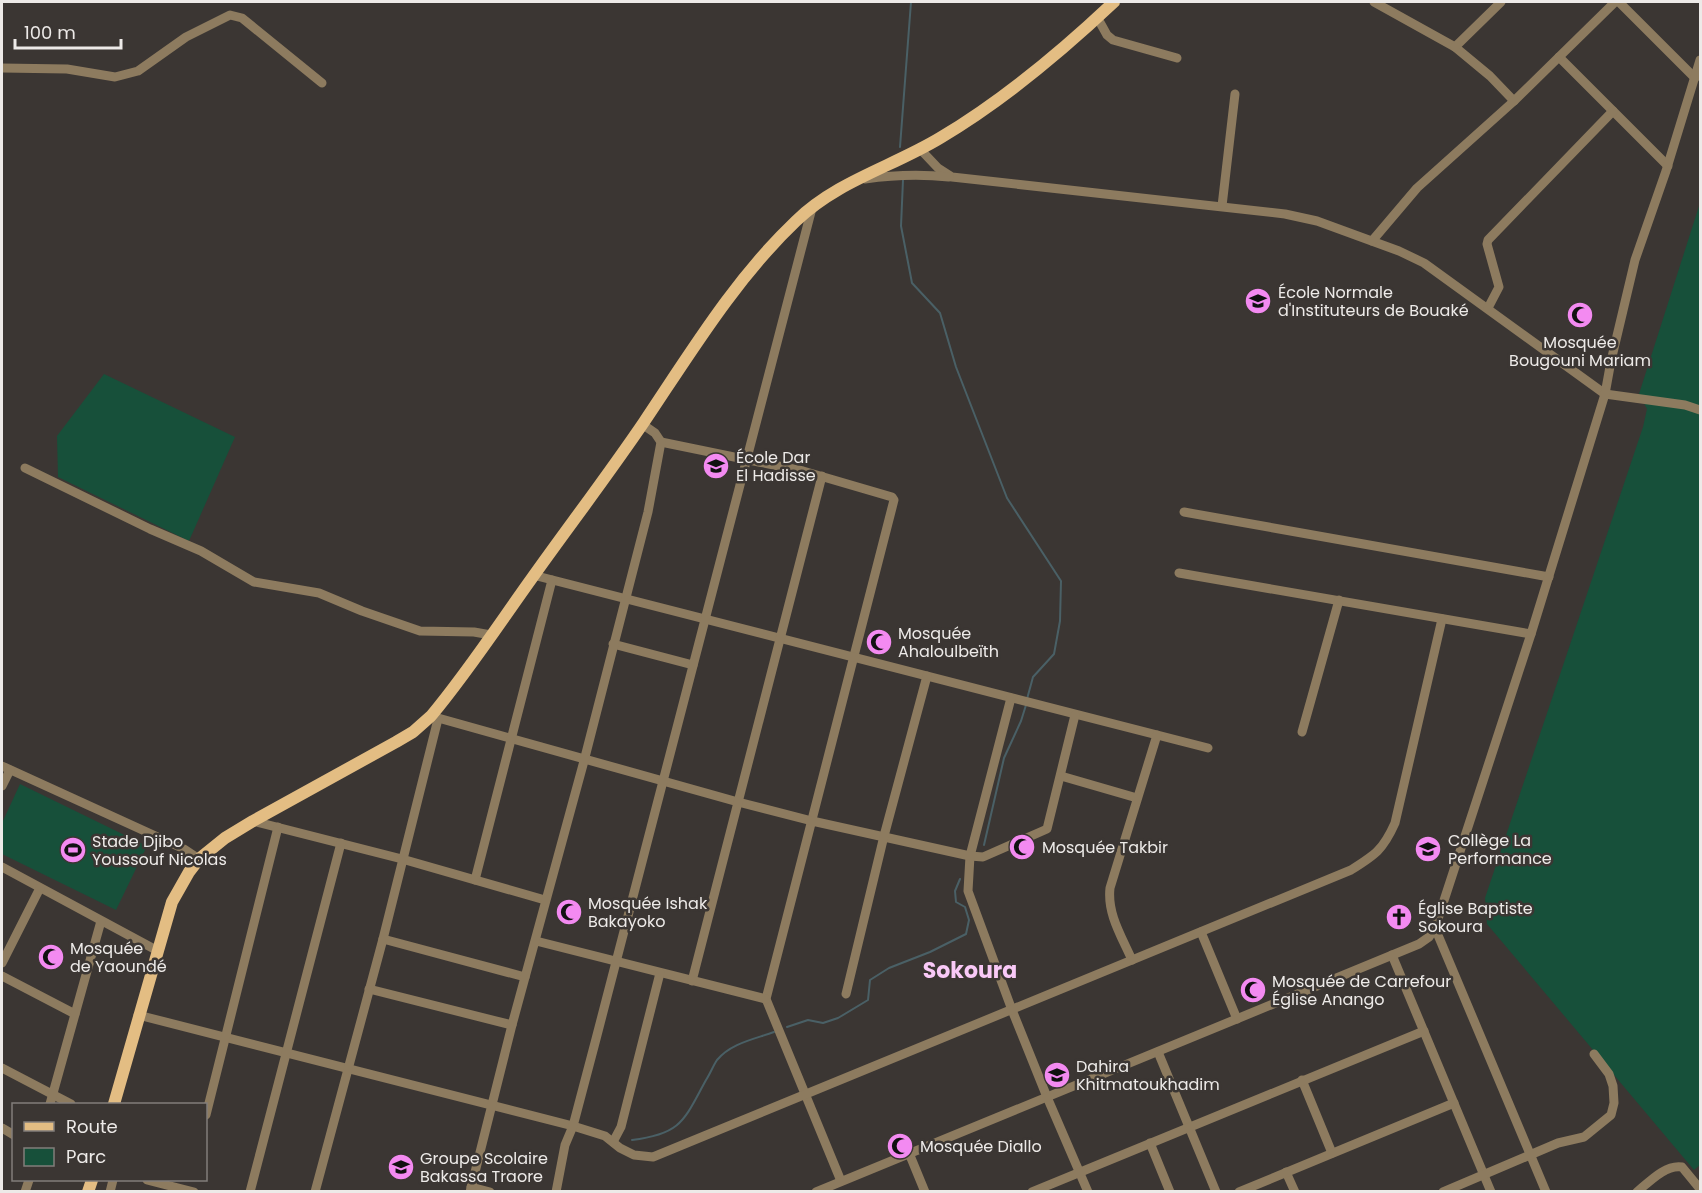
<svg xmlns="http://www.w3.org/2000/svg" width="1702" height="1193" viewBox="0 0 1702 1193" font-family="Poppins,sans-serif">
<rect width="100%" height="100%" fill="#3b3633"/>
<g fill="#17503a">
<path d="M1700,203V1165L1694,1170L1487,924L1485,898L1643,427L1647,409L1639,394Z"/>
<path d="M104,374L235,437L189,541L58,477L57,436Z"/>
<path d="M20,784L147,846L116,910L2,854V823Z"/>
</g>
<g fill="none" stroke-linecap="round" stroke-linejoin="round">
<g stroke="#4a6066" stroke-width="2">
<path d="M900,147L911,2"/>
<path d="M903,180L901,226L912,283L940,313L956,367L1007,498L1061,581L1060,621L1054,654L1033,677L1027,699"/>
<path d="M984,845L1004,758L1021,721L1026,705"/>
<path d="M787,1027L808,1020L823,1023L838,1018L868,1000L870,980L889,968L930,952L966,934L969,920L965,907L956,902L955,891L960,879"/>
<path d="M632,1140C682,1134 684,1120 706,1080C710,1074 713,1066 717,1060C731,1043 755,1039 774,1032"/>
</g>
<g stroke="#8d7b5f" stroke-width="9">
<path d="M1374,2L1455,47L1490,76L1514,101"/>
<path d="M1619,2L1695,78"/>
<path d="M1097,17L1107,35L1113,40L1177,58"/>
<path d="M1455,47L1501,2"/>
<path d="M1559,57L1668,166"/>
<path d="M2,68L67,69L115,77L138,71L186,37L230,15L242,18L322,83"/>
<path d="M920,149L938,168L952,177L1285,214L1317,221L1399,251L1424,263L1605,394L1685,405L1700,410"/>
<path d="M865,179C893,175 920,174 949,177"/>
<path d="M1222,206L1235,94"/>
<path d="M1372,241L1417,188L1514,101L1615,2"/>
<path d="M1488,308L1499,287L1487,244L1488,240L1613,111"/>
<path d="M661,442L803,471L892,497L894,500L766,999L841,1181"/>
<path d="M25,468L150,529L201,551L254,582L319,593L362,611L420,631L474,632L491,635"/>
<path d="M1184,512L1549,577"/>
<path d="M1179,573L1531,634"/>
<path d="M533,575L1208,748"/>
<path d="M613,644L693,665"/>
<path d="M1011,698L970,856L968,891L1012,1010L1047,1097L1088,1192"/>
<path d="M431,716L738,802L812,821L970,856L983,857L1047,829L1075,715"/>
<path d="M1302,732L1339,600"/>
<path d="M2,766L184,849L199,859"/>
<path d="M1061,776L1137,798"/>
<path d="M2,786L10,770"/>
<path d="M253,821L402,859L545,900"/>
<path d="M2,867L158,951"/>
<path d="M475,880L552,580"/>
<path d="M1435,928L1546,1192"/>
<path d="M1201,932L1237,1019"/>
<path d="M383,939L525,977"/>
<path d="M536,941L766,999"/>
<path d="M1392,955L1491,1192"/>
<path d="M1132,960C1122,937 1107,914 1110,888L1157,735"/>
<path d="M2,963L40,888"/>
<path d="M2,976L75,1014"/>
<path d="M692,981L822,476"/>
<path d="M369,989L512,1025"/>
<path d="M846,994L884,836L927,676"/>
<path d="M138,1015L573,1126L605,1136L620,1148L634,1155L653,1157L1351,870C1375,855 1383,850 1395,823L1442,619"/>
<path d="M1158,1052L1216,1192"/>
<path d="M2,1068L71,1104"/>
<path d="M1302,1080L1332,1153"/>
<path d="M50,1104L101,921"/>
<path d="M206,1115L278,827"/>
<path d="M2,1128L14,1135"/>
<path d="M613,1142L621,1127L660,973"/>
<path d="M1150,1143L1170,1192"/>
<path d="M909,1153L925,1192"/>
<path d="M1286,1172L1295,1192"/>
<path d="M147,1180L194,1192"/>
<path d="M471,1187L490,1192"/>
<path d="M25,1192L29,1180"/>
<path d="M110,1192L113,1180"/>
<path d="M250,1192L341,843"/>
<path d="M315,1192L383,939L438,719"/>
<path d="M470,1192L512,1025L584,761L648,512L661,442L655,433L642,424"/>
<path d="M556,1192L565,1145L573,1126L596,1039L812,208"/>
<path d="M816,1192L1419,944L1429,937L1435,928L1531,634L1605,394L1611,361L1635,260L1666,171L1700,60"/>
<path d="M1032,1192L1424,1031"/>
<path d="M1239,1192L1454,1103"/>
<path d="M1443,1192L1558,1143L1584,1137L1611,1115L1614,1103L1613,1086L1609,1074L1594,1054"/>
<path d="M1637,1192C1649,1182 1666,1164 1682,1167L1700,1189"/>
</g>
<g stroke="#e3bd83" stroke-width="12">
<path d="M114,1104L172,902L189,872L199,859L225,838L253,821L396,742L413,732L431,716C467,673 499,624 532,578C569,526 608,475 644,422C691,352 735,279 796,221C837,181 892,167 940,138C1004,100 1060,53 1114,2"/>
<path d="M88,1192L92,1180"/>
</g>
</g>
<defs>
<symbol id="university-disc" viewBox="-11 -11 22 22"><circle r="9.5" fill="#f38af1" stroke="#3b3633"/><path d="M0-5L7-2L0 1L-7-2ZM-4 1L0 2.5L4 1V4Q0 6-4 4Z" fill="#111"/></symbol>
<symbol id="mosque-disc" viewBox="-11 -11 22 22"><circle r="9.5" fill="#f38af1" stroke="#3b3633"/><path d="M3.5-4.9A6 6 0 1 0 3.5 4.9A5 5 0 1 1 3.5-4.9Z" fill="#111"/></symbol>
<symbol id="school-disc" viewBox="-11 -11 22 22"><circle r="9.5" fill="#f38af1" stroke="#3b3633"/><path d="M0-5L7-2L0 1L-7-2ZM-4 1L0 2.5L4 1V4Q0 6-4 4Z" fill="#111"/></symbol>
<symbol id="stadium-disc" viewBox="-11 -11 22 22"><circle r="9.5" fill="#f38af1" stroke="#3b3633"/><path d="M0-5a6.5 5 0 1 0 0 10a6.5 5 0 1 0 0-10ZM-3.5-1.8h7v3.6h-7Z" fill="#111"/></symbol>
<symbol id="church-disc" viewBox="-11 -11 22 22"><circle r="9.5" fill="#f38af1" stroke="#3b3633"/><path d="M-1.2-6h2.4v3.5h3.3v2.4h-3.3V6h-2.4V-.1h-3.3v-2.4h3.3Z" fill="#111"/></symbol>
</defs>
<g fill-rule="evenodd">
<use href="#university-disc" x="1243" y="286" width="30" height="30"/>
<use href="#mosque-disc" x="1565" y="300" width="30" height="30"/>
<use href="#school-disc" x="701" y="451" width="30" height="30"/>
<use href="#mosque-disc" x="864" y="627" width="30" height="30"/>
<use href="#mosque-disc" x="1007" y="832" width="30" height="30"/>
<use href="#school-disc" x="1413" y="834" width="30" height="30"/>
<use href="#stadium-disc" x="58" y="835" width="30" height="30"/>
<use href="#mosque-disc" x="554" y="897" width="30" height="30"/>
<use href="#church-disc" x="1384" y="902" width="30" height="30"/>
<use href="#mosque-disc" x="36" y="942" width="30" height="30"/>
<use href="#mosque-disc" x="1238" y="975" width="30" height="30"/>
<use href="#school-disc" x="1042" y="1060" width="30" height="30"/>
<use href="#mosque-disc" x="885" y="1131" width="30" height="30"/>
<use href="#school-disc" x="386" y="1152" width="30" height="30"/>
</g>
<g text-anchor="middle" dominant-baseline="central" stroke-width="5" stroke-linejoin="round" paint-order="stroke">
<g font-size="16" fill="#edeae8" stroke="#3b3633" text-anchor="start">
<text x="1278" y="292">École Normale<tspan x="1278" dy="18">d'Instituteurs de Bouaké</tspan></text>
<text x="1580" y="342" text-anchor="middle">Mosquée<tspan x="1580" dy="18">Bougouni Mariam</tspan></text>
<text x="736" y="457">École Dar<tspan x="736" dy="18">El Hadisse</tspan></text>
<text x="898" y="633">Mosquée<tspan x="898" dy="18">Ahaloulbeïth</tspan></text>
<text x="1448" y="840">Collège La<tspan x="1448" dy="18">Performance</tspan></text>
<text x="92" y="841">Stade Djibo<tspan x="92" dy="18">Youssouf Nicolas</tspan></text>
<text x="1042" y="847">Mosquée Takbir</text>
<text x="588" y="903">Mosquée Ishak<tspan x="588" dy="18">Bakayoko</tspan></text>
<text x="1418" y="908">Église Baptiste<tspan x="1418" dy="18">Sokoura</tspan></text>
<text x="70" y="948">Mosquée<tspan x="70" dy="18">de Yaoundé</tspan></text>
<text x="1272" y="981">Mosquée de Carrefour<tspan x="1272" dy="18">Église Anango</tspan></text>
<text x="1076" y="1066">Dahira<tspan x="1076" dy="18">Khitmatoukhadim</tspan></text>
<text x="920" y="1146">Mosquée Diallo</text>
<text x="420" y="1158">Groupe Scolaire<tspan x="420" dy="18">Bakassa Traore</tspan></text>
</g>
<g font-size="22" font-weight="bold" fill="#f9c9f7" stroke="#3b3633">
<text x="970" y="970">Sokoura</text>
</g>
</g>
<rect width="1702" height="1193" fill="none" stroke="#edeae8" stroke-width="6"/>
<rect x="12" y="1103" width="195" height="78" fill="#3b3633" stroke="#827e7b" stroke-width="1.5"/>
<rect x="24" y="1122" width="30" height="9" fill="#e3bd83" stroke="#827e7b" stroke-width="1.5"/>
<text x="66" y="1133" font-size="18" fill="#edeae8">Route</text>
<rect x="24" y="1148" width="30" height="18" fill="#17503a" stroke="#827e7b" stroke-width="1.5"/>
<text x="66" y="1163" font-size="18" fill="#edeae8">Parc</text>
<path d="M15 39v9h106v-9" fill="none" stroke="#edeae8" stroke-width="3"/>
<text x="24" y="39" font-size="18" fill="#edeae8" stroke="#3b3633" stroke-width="4.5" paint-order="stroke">100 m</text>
</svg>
